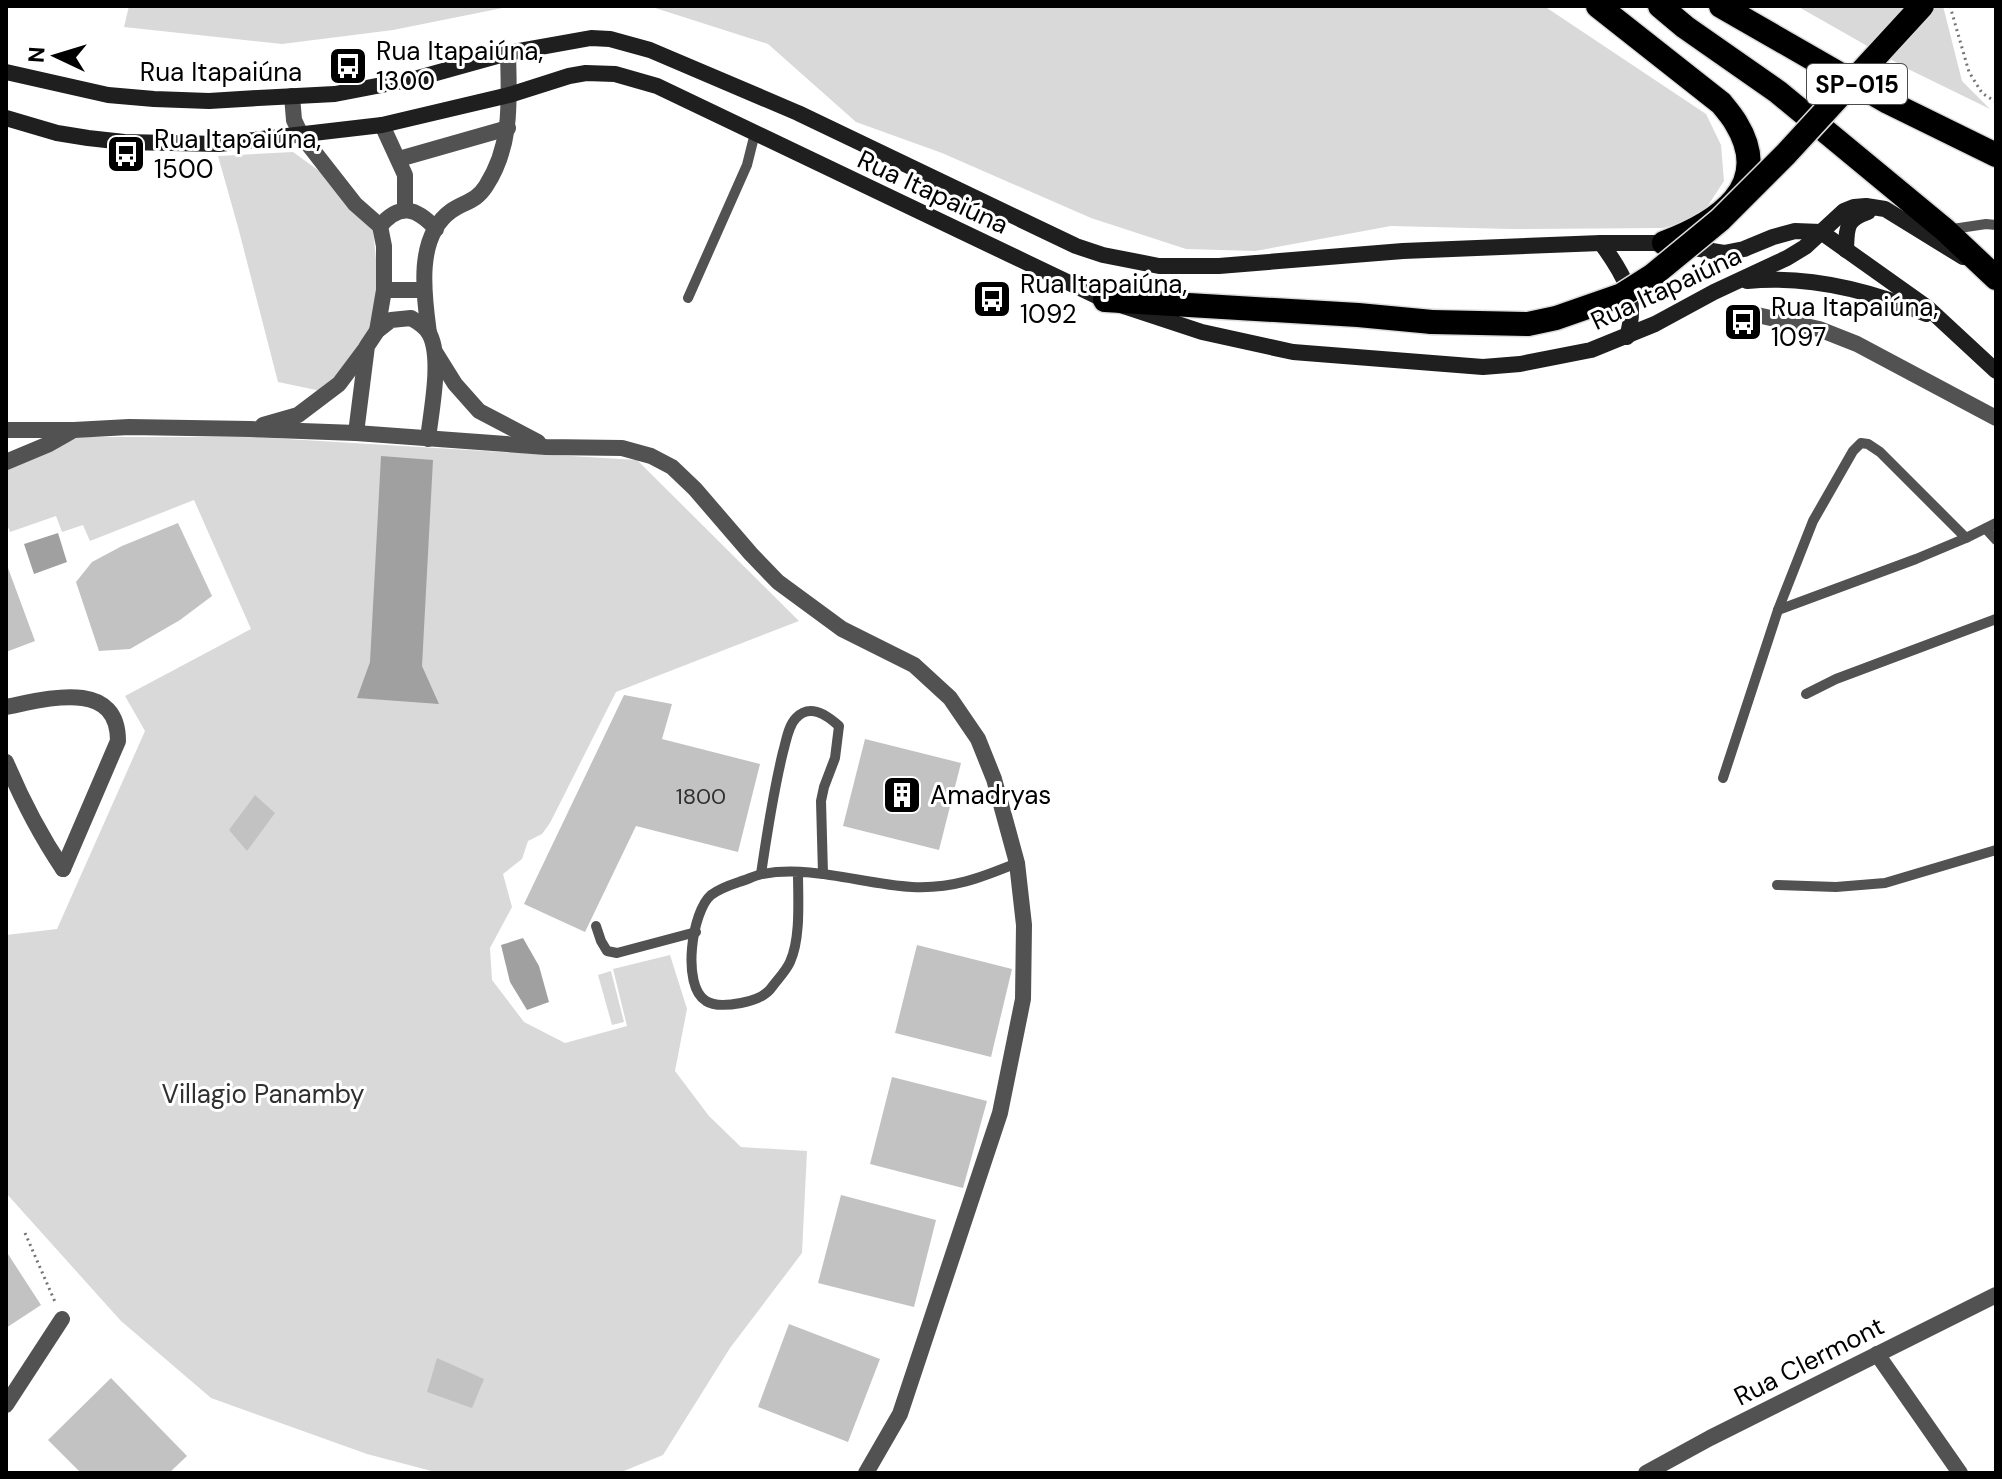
<svg xmlns="http://www.w3.org/2000/svg" width="2002" height="1479" viewBox="0 0 2002 1479" font-family="'DM Sans',sans-serif">
<rect width="100%" height="100%" fill="#fff"/>
<g fill="#d9d9d9">
<path d="M129,6H513L393,30L282,44L124,27Z"/>
<path d="M625,6H1544L1706,114L1721,145L1724,181L1707,207L1683,222L1663,228L1510,229L1391,226L1255,251L1186,249L1091,218L942,153L856,122L768,44L652,7Z"/>
<path d="M1797,6H1943L1962,81L1990,109L1906,68Z"/>
<path d="M293,152L322,173L373,230L379,288L372,329L338,375L321,391L278,382L238,227L218,156Z"/>
<path d="M79,437H252L637,460L799,621L616,692L550,823L542,834L528,841L522,859L503,874L512,907L490,948L492,980L524,1022L565,1043L627,1026L613,969L670,955L687,1009L675,1071L709,1116L741,1147L807,1151L802,1253L730,1348L663,1455L619,1473H439L367,1454L211,1398L121,1321L6,1193V935L57,929L145,731L125,696L251,629L194,500L90,541L83,525L62,532L56,516L10,532L6,522V469Z"/>
<path d="M611,971L624,1022L612,1025L598,975Z"/>
</g>
<g fill="#a0a0a0">
<path d="M381,456L433,460L422,666L439,704L357,698L370,662Z"/>
<path d="M58,533L67,562L34,574L24,544Z"/>
<path d="M523,938L539,966L549,1002L527,1010L510,982L501,945Z"/>
</g>
<g fill="#c2c2c2">
<path d="M178,523L212,596L180,620L130,649L99,651L76,582L92,562L122,546Z"/>
<path d="M6,568H8L35,641L6,652Z"/>
<path d="M624,695L672,704L662,739L760,764L738,852L636,826L585,932L524,904Z"/>
<path d="M865,739L961,763L939,850L843,826Z"/>
<path d="M255,795L275,813L247,851L229,830Z"/>
<path d="M917,945L1012,969L991,1057L895,1033Z"/>
<path d="M892,1077L987,1101L963,1188L870,1164Z"/>
<path d="M841,1195L936,1220L914,1307L818,1283Z"/>
<path d="M6,1251L41,1305L6,1328Z"/>
<path d="M789,1324L880,1359L848,1442L758,1407Z"/>
<path d="M437,1358L484,1379L472,1408L427,1392Z"/>
<path d="M111,1378L187,1456L169,1473H81L48,1440Z"/>
</g>
<g fill="none" stroke-linecap="round" stroke-linejoin="round">
<defs>
<g id="motorway">
<path d="M1598,6L1721,103C1726,109 1732,116 1736,123C1775,187 1717,223 1664,243"/>
<path d="M1660,6L1685,27L1778,92L1945,230L1996,278"/>
<path d="M1721,6L1888,102L1996,155"/>
<path d="M1105,300L1358,315L1432,322"/>
</g>
</defs>
<use href="#motorway" stroke="#dbdbdb" stroke-width="27"/>
<g stroke="#747474" stroke-width="3" stroke-dasharray="2 4" stroke-linecap="butt">
<path d="M1950,6L1969,72L1982,93L1996,102"/>
<path d="M25,1233L56,1304"/>
</g>
<g stroke="#525252" stroke-width="10">
<path d="M1946,230L1986,224L1996,225"/>
<path d="M688,298L747,165L755,133"/>
<path d="M1986,529L1996,540"/>
<path d="M1778,610L1813,521L1853,451L1861,443L1868,444L1880,452L1966,538"/>
<path d="M1806,694L1836,679L1996,619"/>
<path d="M1723,778L1778,610L1916,559L1966,538L1996,523"/>
<path d="M798,872C798,899 801,938 790,962C786,971 778,979 772,987C766,996 752,1001 741,1003C730,1005 715,1007 706,1001C681,986 692,911 711,895C719,889 730,885 739,882C746,880 754,876 762,874C812,865 862,884 912,887C953,889 980,878 1017,863"/>
<path d="M761,874C767,833 773,793 783,752C786,742 788,726 796,718C810,703 827,715 839,726L835,758L824,787L821,801L823,874"/>
<path d="M1777,885L1836,887L1885,883L1996,850"/>
<path d="M596,926L601,941L607,951L617,953L696,932"/>
</g>
<g stroke="#525252" stroke-width="16">
<path d="M292,96L294,120L301,135L355,204L380,226L384,246V290L377,331"/>
<path d="M382,125L405,175V210"/>
<path d="M399,159L508,128"/>
<path d="M380,226C400,203 416,207 436,229"/>
<path d="M384,290H424"/>
<path d="M1744,312L1819,329L1857,344L1996,418"/>
<path d="M429,333C424,296 415,237 451,211C465,201 475,203 486,186C513,144 509,100 508,53"/>
<path d="M435,352L455,384L479,411L538,442"/>
<path d="M263,425L298,415L339,384L366,348"/>
<path d="M6,430H74L129,427L250,429L356,433L546,447L622,448L651,456L672,467L695,489L751,554L778,582L842,629L914,665L950,698L978,739L994,779L1017,863L1024,925L1023,999L1000,1113L900,1414L866,1473"/>
<path d="M356,433L367,346L377,331L391,320L411,318C418,322 427,328 430,335C442,360 431,411 428,439"/>
<path d="M6,462L49,444L72,431"/>
<path d="M6,707C46,699 118,678 118,741L63,869"/>
<path d="M6,762C22,800 40,835 63,869"/>
<path d="M1877,1354L1960,1473"/>
<path d="M6,1405L62,1319"/>
<path d="M1646,1473L1710,1438L1996,1295"/>
</g>
<g stroke="#1f1f1f" stroke-width="16">
<path d="M6,72L108,95L154,99L209,101L258,98L335,94L418,78L508,53L591,38L610,39L650,50L798,113L1076,246L1103,255L1159,266H1219L1403,251L1601,243H1664L1724,253L1744,249L1773,237L1795,231L1821,232L1928,308L1996,371"/>
<path d="M6,118L57,133L88,138L124,142L219,144L382,125L509,95L569,76L586,73L615,74L657,86L1105,300L1202,332L1293,352L1483,367L1520,364L1591,350L1655,324L1714,292L1787,258L1805,247L1844,211L1854,207L1866,206L1885,209L1963,257"/>
<path d="M1601,243C1623,273 1639,298 1627,337"/>
<path d="M1846,250C1847,228 1845,220 1868,212"/>
<path d="M1747,281C1809,275 1869,290 1926,314"/>
</g>
<use href="#motorway" stroke="#000" stroke-width="24"/>
<defs>
<path id="motorway-bridge" d="M1432,322L1528,324L1556,318L1622,295L1652,276L1720,220L1786,154L1922,6"/>
</defs>
<use href="#motorway-bridge" stroke="#dbdbdb" stroke-width="27" stroke-linecap="butt"/>
<use href="#motorway-bridge" stroke="#000" stroke-width="24"/>
</g>
<defs>
<symbol id="bus-square" viewBox="-11 -11 22 22"><rect x="-9" y="-9" width="18" height="18" rx="4" fill="#000" stroke="#fff"/><path d="M-5-6H5V4H4V6H2V4H-2V6H-4V4H-5ZM-3.5-4V0h7V-4ZM-3.5 1.2v1.5H-2V1.2ZM2 1.2v1.5H3.5V1.2Z" fill="#fff"/></symbol>
<symbol id="building-square" viewBox="-11 -11 22 22"><rect x="-9" y="-9" width="18" height="18" rx="4" fill="#000" stroke="#fff"/><path d="M-4-6H4V6H1V3H-1V6H-4ZM-2.5-4.3h1.7v1.8h-1.7ZM.8-4.3h1.7v1.8H.8ZM-2.5-1h1.7V.8h-1.7ZM.8-1h1.7V.8H.8Z" fill="#fff"/></symbol>
</defs>
<g fill-rule="evenodd">
<use href="#bus-square" x="326" y="44" width="44" height="44"/>
<use href="#bus-square" x="104" y="132" width="44" height="44"/>
<use href="#bus-square" x="970" y="277" width="44" height="44"/>
<use href="#bus-square" x="1721" y="300" width="44" height="44"/>
<use href="#building-square" x="880" y="773" width="44" height="44"/>
</g>
<g text-anchor="middle" dominant-baseline="central" stroke-width="6" stroke-linejoin="round" paint-order="stroke">
<g font-size="22" fill="#303030">
<text x="701" y="796">1800</text>
</g>
<rect fill="#fff" stroke="#4c4c4c" stroke-width="2" x="1807" y="64" width="100" height="40" rx="6"/>
<g font-size="24" font-weight="bold" fill="#000">
<text x="1857" y="84">SP-015</text>
</g>
<g font-size="26" fill="#000" stroke="#fff" text-anchor="start">
<text x="376" y="51">Rua Itapaiúna,<tspan x="376" dy="30">1300</tspan></text>
<text x="154" y="139">Rua Itapaiúna,<tspan x="154" dy="30">1500</tspan></text>
<text x="1020" y="284">Rua Itapaiúna,<tspan x="1020" dy="30">1092</tspan></text>
<text x="1771" y="307">Rua Itapaiúna,<tspan x="1771" dy="30">1097</tspan></text>
<text x="930" y="795">Amadryas</text>
</g>
<g font-size="26" fill="#000" stroke="#fff">
<text x="221" y="72">Rua Itapaiúna</text>
<text transform="translate(933 192) rotate(25)">Rua Itapaiúna</text>
<text transform="translate(1666 288) rotate(-25)">Rua Itapaiúna</text>
<text transform="translate(1809 1361) rotate(-27)">Rua Clermont</text>
</g>
<g font-size="26" fill="#303030" stroke="#fff">
<text x="263" y="1094">Villagio Panamby</text>
</g>
</g>
<rect width="2002" height="1479" fill="none" stroke="#000000" stroke-width="16"/>
<g transform="translate(56 56) rotate(274)" stroke="#ffffff" stroke-width="6" paint-order="stroke">
<path d="M0-6L14 30L0 20L-14 30Z" fill="#000000"/>
<text y="-12" font-size="22" font-weight="bold" text-anchor="middle" fill="#000000">N</text>
</g>
</svg>
